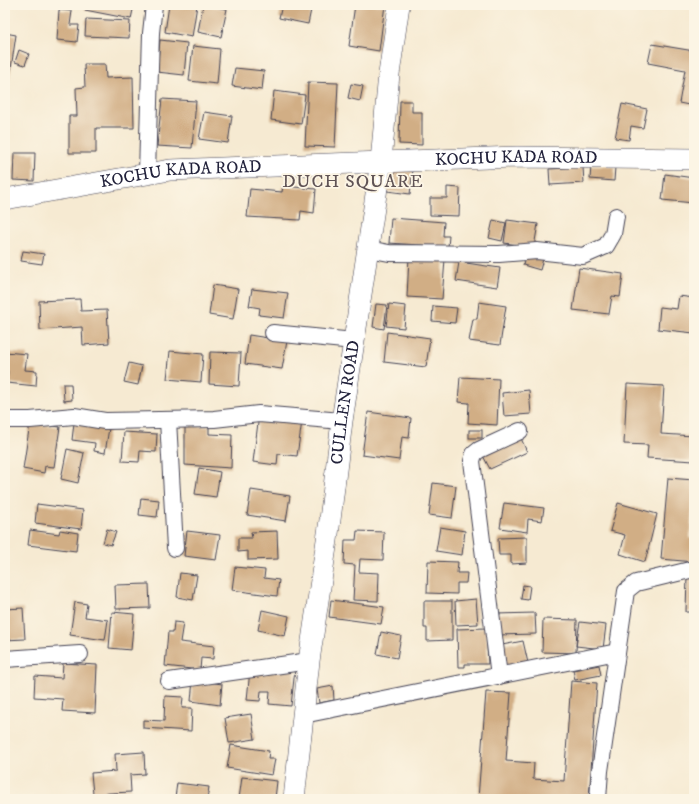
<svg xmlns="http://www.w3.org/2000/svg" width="699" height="804" viewBox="0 0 699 804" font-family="'IM FELL DW Pica',serif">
<rect width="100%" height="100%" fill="#fcf5e5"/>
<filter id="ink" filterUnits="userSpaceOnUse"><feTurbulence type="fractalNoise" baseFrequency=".025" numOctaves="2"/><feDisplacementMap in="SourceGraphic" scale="8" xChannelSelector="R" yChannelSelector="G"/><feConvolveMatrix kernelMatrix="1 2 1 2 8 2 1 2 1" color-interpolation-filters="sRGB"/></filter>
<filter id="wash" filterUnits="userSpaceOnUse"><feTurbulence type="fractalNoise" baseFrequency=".012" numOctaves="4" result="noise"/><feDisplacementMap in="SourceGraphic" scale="16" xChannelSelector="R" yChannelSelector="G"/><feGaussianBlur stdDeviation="0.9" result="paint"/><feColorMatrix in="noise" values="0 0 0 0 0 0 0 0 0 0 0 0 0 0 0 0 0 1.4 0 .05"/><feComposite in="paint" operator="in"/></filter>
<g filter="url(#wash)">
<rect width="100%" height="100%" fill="#f6ead2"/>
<g id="blocks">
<g fill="#d1ae85">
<path d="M86,5H134L131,19L85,10Z"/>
<path d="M169,5H197L192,37L165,32Z"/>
<path d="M203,5L227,9L221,37L198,32Z"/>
<path d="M282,5H312L308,24L279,18Z"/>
<path d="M355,5H385L379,51L349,46Z"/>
<path d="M59,10L72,11L70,25H79L77,42L57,40Z"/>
<path d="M86,19L130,21L129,38L85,36Z"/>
<path d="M5,33L16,35L6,102H5Z"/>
<path d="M160,40L187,43L184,75L157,72Z"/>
<path d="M652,44L694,51V106L679,103L685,70L648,63Z"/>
<path d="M193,46L220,49L217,84L189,81Z"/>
<path d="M19,50L29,54L25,65L15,62Z"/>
<path d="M84,64H105L106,78L133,77L134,128H96V153H69V116H77L76,88L85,87Z"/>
<path d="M235,68L264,71L262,90L232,86Z"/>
<path d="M308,82L338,83L335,147L305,146Z"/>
<path d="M351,84L363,86L360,101L348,98Z"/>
<path d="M274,91L305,95L301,124L271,120Z"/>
<path d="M162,99L196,101L192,148L157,146Z"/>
<path d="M400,101H412V112H422V145L399,144Z"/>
<path d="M622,104L647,109L643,128L631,126L629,140L615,138Z"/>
<path d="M204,112L232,116L228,143L199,139Z"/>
<path d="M14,153H35L34,181L13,180Z"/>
<path d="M591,166L615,167L614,181L590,179Z"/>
<path d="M390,167L413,170L410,194L387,191Z"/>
<path d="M583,167L584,183L550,185L549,169Z"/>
<path d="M665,174L694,178V203L662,200Z"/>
<path d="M283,186L316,189L314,213L301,211L300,220L247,217L250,189L282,192Z"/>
<path d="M447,187L460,188L459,216L430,215V198H447Z"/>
<path d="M391,218L444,222L443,236H449L448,247L389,243Z"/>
<path d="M493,220L506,223L502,241L489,238Z"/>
<path d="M507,220L538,224L534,247L504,243Z"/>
<path d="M23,251L44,254L42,264L21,261Z"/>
<path d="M526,254L543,259L540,270L523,265Z"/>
<path d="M409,257L445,259L442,299L407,297Z"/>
<path d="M459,262L500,268L497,287L456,281Z"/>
<path d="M579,268L623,274L620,297L612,296L609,314L573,310Z"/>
<path d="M213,285L238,289L233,319L209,315Z"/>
<path d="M252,289L288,293L284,318L259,315L260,308L249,306Z"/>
<path d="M679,296L694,298V333L658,329L660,307L677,309Z"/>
<path d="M80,299L81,311L107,310L109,343L83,345L82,327L40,330L39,301Z"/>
<path d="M479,302L506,306L500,345L469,341L473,319H477Z"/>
<path d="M376,304L387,305L384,329L373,327Z"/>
<path d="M389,304L406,306L404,328L386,326Z"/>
<path d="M433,306L457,308L455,323L432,321Z"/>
<path d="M387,332L430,338L426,367L384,362Z"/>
<path d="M249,335L287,341L282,369L245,364Z"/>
<path d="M170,351L203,354L201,382L167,379Z"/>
<path d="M5,352L27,354L25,370L37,371L36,386L7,383L8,371L5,370Z"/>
<path d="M210,352L241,353L239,386L209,384Z"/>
<path d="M129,363L142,366L138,385L124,382Z"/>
<path d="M460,377L499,379L497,425L468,423L469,403L458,402Z"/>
<path d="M63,384H71L72,400L64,401Z"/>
<path d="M627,384L664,386L661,434L694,436V461L647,458L648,445L624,444Z"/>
<path d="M529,390L531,414L504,416L502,393Z"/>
<path d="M368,412L411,418L409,438L402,437L399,460L362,455Z"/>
<path d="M259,415L302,421L297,456L278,454L277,465L253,462Z"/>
<path d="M30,423L60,427L54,467L45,466L44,473L23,469Z"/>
<path d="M74,423L109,428L105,453L94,451L95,443L72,440Z"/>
<path d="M185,425L209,427V434L232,435L231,468L185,465Z"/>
<rect x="469" y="430" width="13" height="8"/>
<path d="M124,432L157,434L156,452L140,451L139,462L122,461Z"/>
<path d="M520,436L527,452L490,469L482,454Z"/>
<path d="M67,449L84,453L78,483L61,479Z"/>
<path d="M199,468L220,472L216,497L195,494Z"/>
<path d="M668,478L694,480L690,538L694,539V562L661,559Z"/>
<path d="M433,483L456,486L452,518L429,515Z"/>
<path d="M251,490L290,496L286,521L247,515Z"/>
<path d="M141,498L159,500L157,517L139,515Z"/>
<path d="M504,503L544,508L542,521L528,519L527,532L500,528Z"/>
<path d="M618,503L657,514L645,562L620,554L625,535L610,531Z"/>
<path d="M37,504L83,510L81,529L35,523Z"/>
<path d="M440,527L465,531L462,555L436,551Z"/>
<path d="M107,529L116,532L111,545L103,543Z"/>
<path d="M30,530L59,534L60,530L78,533L76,551L28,545Z"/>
<path d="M187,531L220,535L216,560L184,556Z"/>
<path d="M277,531L278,559L248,560V551L238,552V538H252L251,532Z"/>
<path d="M357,531L384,532L383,560L360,559L359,572L379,573L378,601L353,600L355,565L344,564L345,540H356Z"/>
<path d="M527,537V563L511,564V555H499L498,538Z"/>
<path d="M428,561L458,562L457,573H467L466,583H457V594L427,593Z"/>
<path d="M235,567L265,570L264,578L279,580L277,596L232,590Z"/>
<path d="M180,573L197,575L193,600L177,597Z"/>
<path d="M687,575H694V612H686Z"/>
<path d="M149,584L150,608L116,609L115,585Z"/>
<path d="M523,585L530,586L528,600L521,599Z"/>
<path d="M476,599L478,624L456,625L455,601Z"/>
<path d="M331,600L384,607L381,624L329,617Z"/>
<path d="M424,601H452V640L427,641V628H424Z"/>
<path d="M75,602L87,604L85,617L108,620L105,640L70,635Z"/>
<path d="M23,608L25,639L5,640V609Z"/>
<path d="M262,610L289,616L285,636L258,630Z"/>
<path d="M112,612L134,614L131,650L109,648Z"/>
<path d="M535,613L536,634L497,635L496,614Z"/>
<path d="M543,619L577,620L576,653L542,652Z"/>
<path d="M174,622L183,623L180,642L214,646L213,659L201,658L200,670L165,666L168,632H173Z"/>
<path d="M580,622L606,625L603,649L576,646Z"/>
<path d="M486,628L488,664H465V667H458L457,629Z"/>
<path d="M381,632L401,636L397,658L377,654Z"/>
<path d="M523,641L528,663L506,667L502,645Z"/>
<path d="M63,663L97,665L95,713L62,711L63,699L34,697L35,676L62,678Z"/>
<path d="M599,665L601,675L575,680L573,670Z"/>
<path d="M295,669L291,706L269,704L270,691H261L260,701L247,700L250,670Z"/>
<path d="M193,680L222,684L220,705L191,701Z"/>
<path d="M571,681L597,683L589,799H478L486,692L511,693L506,761L534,763L533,779L564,781Z"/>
<path d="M333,686L334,700L319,703L317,689Z"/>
<path d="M165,696L183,697L182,708H192L191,731L143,728V720L164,721Z"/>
<path d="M251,714L255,739L229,743L225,718Z"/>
<path d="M231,745L269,751L268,759H275L272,775L227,768Z"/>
<path d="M144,752L145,774L130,775L131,792L93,794L91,773L116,771L115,754Z"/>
<path d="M242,777L277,781L275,799H239Z"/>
<path d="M177,783L209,787L207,799L175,798Z"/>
</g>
</g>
</g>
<g filter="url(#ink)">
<use href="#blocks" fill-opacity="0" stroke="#424052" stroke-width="1"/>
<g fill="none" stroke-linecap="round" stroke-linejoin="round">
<defs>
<g id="minor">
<path d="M147,173L151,33L154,5"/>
<path d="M368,249L389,253L499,254L537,251L583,256L606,246L613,234L616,216"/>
<path d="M273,333L354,341"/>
<path d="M5,420H30L74,416L105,421L214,419L259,414L342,421"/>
<path d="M168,420L175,548"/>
<path d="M5,659L80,654"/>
<path d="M499,676L472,461L474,454L479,450L520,431"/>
<path d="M169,681L309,661"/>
<path d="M303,715L617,652"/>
<path d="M598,799L600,771L626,591L636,583L694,569"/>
</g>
<g id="major">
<path id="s1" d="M5,199L170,170L517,157L694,159"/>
<path id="s2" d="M294,799L309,661L330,520L342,421L381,161L389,74L399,5"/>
</g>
</defs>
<use href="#minor" stroke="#424052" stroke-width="18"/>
<use href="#major" stroke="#424052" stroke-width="22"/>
<use href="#minor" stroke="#fff" stroke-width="16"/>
<use href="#major" stroke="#fff" stroke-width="21"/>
</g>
</g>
<g text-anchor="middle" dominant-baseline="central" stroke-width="3.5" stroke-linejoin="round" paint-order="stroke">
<g font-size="17" fill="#22223b" stroke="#fcf5e5">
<text stroke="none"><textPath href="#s1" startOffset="514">KOCHU KADA ROAD</textPath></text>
<text stroke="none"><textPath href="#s1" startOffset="178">KOCHU KADA ROAD</textPath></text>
<text stroke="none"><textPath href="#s2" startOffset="400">CULLEN ROAD</textPath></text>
</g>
<g font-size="18" letter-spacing="1" fill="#5f5355" stroke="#fcf5e5">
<text x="353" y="182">DUCH SQUARE</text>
</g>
</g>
<rect width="699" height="804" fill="none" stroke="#fcf5e5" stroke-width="20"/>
</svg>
